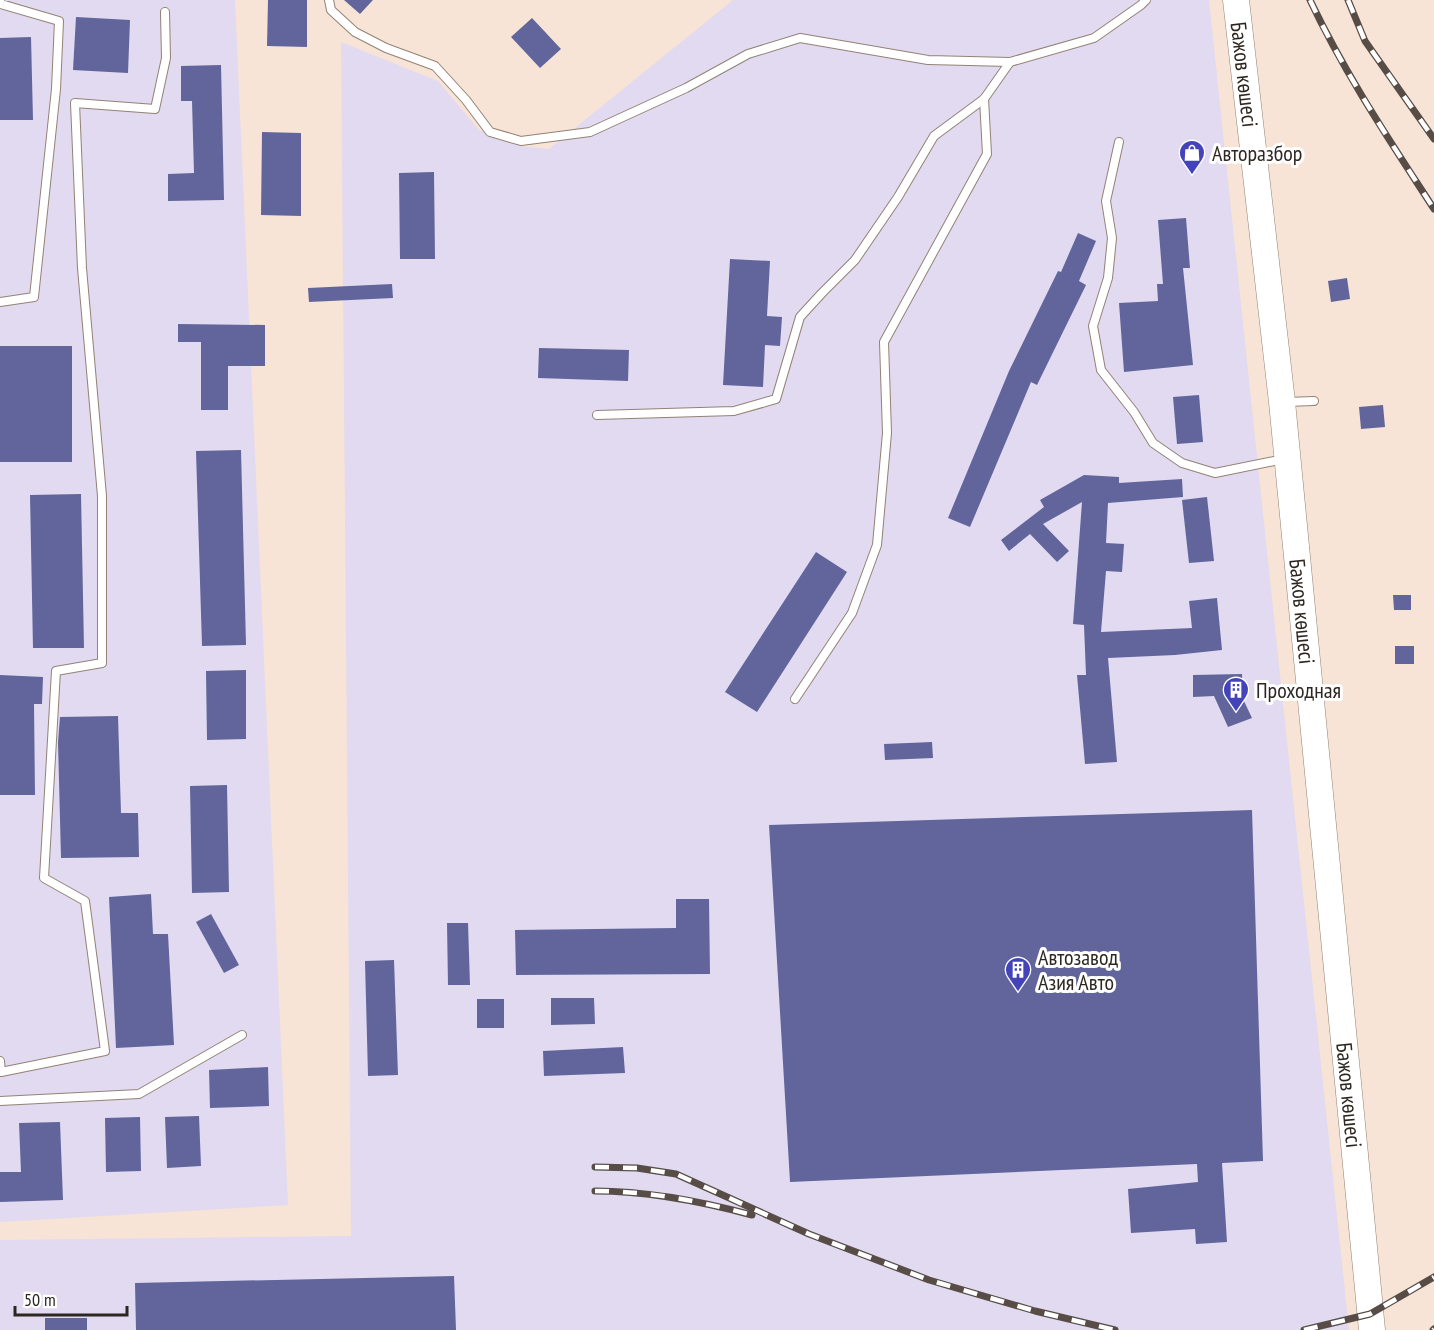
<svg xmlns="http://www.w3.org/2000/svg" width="1434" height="1330" viewBox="0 0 1434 1330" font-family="'PT Sans Narrow',sans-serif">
<rect width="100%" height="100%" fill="#f7e4d6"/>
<g fill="#e1daf0">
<path d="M0,0H235L288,1205L0,1222Z"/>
<path d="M733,0H1209L1349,1330H0V1240L351,1236L341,42L438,81L479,130L519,146L549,149Z"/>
</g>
<g fill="#61659b">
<path d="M268,0H307V47L267,46Z"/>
<path d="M344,0H373L360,14Z"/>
<path d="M76,17L130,20L128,73L73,70Z"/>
<path d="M532,18L561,49L540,68L511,37Z"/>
<path d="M31,37L33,120H0V38Z"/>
<path d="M221,65L224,200L168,201V174L194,173L192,101H181V66Z"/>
<path d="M262,132L301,133V216L261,215Z"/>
<path d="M434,172L435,259H400L399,173Z"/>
<path d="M1186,218L1190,268H1183L1193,365L1124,372L1119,303L1158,301L1157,284H1163L1158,220Z"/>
<path d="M1078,233L1096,241L1079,281L1086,285L1037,385L1031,382L970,527L948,518L1009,371L1058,271L1061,272Z"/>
<path d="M730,259L770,261L767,316L782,317L780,346L765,345L763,387L723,385Z"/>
<path d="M1347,278L1350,299L1331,302L1328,281Z"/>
<path d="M392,284L393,298L309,302L308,288Z"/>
<path d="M178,324L265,325V366H228V410H201V342H178Z"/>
<rect x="0" y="346" width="72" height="116"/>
<path d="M539,348L629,350L628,381L538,378Z"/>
<path d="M1199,395L1203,442L1177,444L1173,397Z"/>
<path d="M1383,405L1385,427L1361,429L1359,407Z"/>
<path d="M241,450L246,645L202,646L196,451Z"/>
<path d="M1084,475L1119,477V483L1182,479L1183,497L1108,503L1106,543L1124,544L1122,572L1106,571L1101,632L1192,628L1189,601L1217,598L1222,650L1175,655L1108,658L1117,762L1085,764L1077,675H1086L1084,625L1073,624L1082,502L1043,524L1069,551L1057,562L1030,534L1009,551L1001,540L1044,507L1040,500Z"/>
<path d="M81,494L84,648H33L30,495Z"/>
<path d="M1207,497L1214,561L1189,563L1182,500Z"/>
<path d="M816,552L847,572L757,712L725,692Z"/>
<path d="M1393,595H1411V610H1394Z"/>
<rect x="1395" y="646" width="19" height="18"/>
<path d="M246,670V739L207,740L206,671Z"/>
<path d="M1242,674L1243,699L1252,718L1228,727L1214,696L1193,697V675Z"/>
<path d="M0,675L43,677L42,704H34L35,795H0Z"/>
<path d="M118,716L121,813H138L139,857L61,858L58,742L60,717Z"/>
<path d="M932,742L933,758L885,760L884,744Z"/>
<path d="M227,785L229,892L192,893L190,786Z"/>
<path d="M1252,810L1263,1161L1222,1163L1227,1242L1196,1244L1195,1229L1131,1233L1128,1189L1198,1182L1197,1164L790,1182L769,825Z"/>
<path d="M151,894L153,934H168L174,1045L116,1048L109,897Z"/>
<path d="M676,899H709L710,974L516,975L515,930L676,928Z"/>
<path d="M211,914L239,965L224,973L196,922Z"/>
<path d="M447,923H468L470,985H448Z"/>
<path d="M394,960L398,1075L368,1076L365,961Z"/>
<path d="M551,998H594L595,1024L551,1025Z"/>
<rect x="477" y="999" width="27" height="29"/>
<path d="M623,1047L625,1073L544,1076L543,1051Z"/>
<path d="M268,1067L269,1106L210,1108L209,1070Z"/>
<path d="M199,1116L201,1166L167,1168L165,1117Z"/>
<path d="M140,1117L141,1171L106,1172L105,1118Z"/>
<path d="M60,1122L63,1200L0,1202V1172H21L19,1123Z"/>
<path d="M454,1276L456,1330H136L135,1283Z"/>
<rect x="45" y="1318" width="42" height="12"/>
</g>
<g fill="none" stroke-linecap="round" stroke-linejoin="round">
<defs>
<g id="lane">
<path d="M329,0L331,10L355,32L386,48L435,66L466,100L490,132L521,141L590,132L686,88L748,54L800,38L928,60L1010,62L1094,38L1141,5L1146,0"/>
<path d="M1119,142L1106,201L1112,238L1108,278L1093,326L1101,370L1134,412L1153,443L1182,463L1215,473L1284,459"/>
<path d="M0,302L34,297L56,89L59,21L1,4L0,0"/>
<path d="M1286,402L1314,401"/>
<path d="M597,415L734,411L776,399L800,317L822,293L855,260L898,197L934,136L984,99L1010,62"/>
<path d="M795,699L852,613L877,545L887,433L884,342L987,154L984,99"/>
<path d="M0,1061L1,1072L105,1051L85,901L44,878L56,671L102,663V496L82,268L75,103L155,109L166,58L165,12"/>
<path d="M0,1101L139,1094L242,1035"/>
</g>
<g id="primary">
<path id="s1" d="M1236,0L1282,402L1372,1330"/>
</g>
</defs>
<use href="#lane" stroke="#938275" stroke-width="10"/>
<use href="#primary" stroke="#938275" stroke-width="27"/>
<use href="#lane" stroke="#fff" stroke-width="8"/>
<use href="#primary" stroke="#fff" stroke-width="26"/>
<defs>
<g id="rail">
<path d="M1310,0C1345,74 1390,141 1434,209"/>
<path d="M1348,0L1365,41L1434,139"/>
<path d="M595,1167L637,1168L676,1174L809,1234L929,1280L1035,1311L1115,1330"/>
<path d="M595,1191C648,1191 700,1201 752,1215"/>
<path d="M1304,1330L1370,1314L1434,1277"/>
<path d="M1433,1330L1434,1329"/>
</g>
</defs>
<use href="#rail" stroke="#574d46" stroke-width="7"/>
<use href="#rail" stroke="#fff" stroke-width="4.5" stroke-dasharray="14" stroke-linecap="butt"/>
</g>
<defs>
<symbol id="shop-pin" viewBox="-11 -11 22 30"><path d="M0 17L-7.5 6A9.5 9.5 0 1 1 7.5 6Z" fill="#4443b9" stroke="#fff"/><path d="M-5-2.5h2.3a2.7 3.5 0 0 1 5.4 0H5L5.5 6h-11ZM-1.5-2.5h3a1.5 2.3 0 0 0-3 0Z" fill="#fff"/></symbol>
<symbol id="building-pin" viewBox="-11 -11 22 30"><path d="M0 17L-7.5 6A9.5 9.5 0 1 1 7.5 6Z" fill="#4443b9" stroke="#fff"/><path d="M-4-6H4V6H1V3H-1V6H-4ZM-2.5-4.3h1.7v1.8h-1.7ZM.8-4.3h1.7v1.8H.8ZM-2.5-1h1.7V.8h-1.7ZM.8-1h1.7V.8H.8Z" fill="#fff"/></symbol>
</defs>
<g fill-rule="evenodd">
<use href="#shop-pin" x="1177" y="138" width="30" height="40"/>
<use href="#building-pin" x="1221" y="675" width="30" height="40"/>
<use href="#building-pin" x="1003" y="955" width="30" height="40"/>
</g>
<g text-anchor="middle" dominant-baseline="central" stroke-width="6" stroke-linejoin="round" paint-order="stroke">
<g font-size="22" fill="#2e2721" stroke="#fff">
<text stroke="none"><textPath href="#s1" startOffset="75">Бажов көшесі</textPath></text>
<text stroke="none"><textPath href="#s1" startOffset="615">Бажов көшесі</textPath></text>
<text stroke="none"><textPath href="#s1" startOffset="1101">Бажов көшесі</textPath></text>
</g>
<g font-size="22" fill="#2e2721" stroke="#fff" text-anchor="start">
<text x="1212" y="153">Авторазбор</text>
<text x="1256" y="690">Проходная</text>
<text x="1038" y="957">Автозавод<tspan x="1038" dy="25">Азия Авто</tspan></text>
</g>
</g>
<path d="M15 1306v9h112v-9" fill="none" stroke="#2e2721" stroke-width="3"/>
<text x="24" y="1306" font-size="18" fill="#2e2721" stroke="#ffffff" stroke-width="4.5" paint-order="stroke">50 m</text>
</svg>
